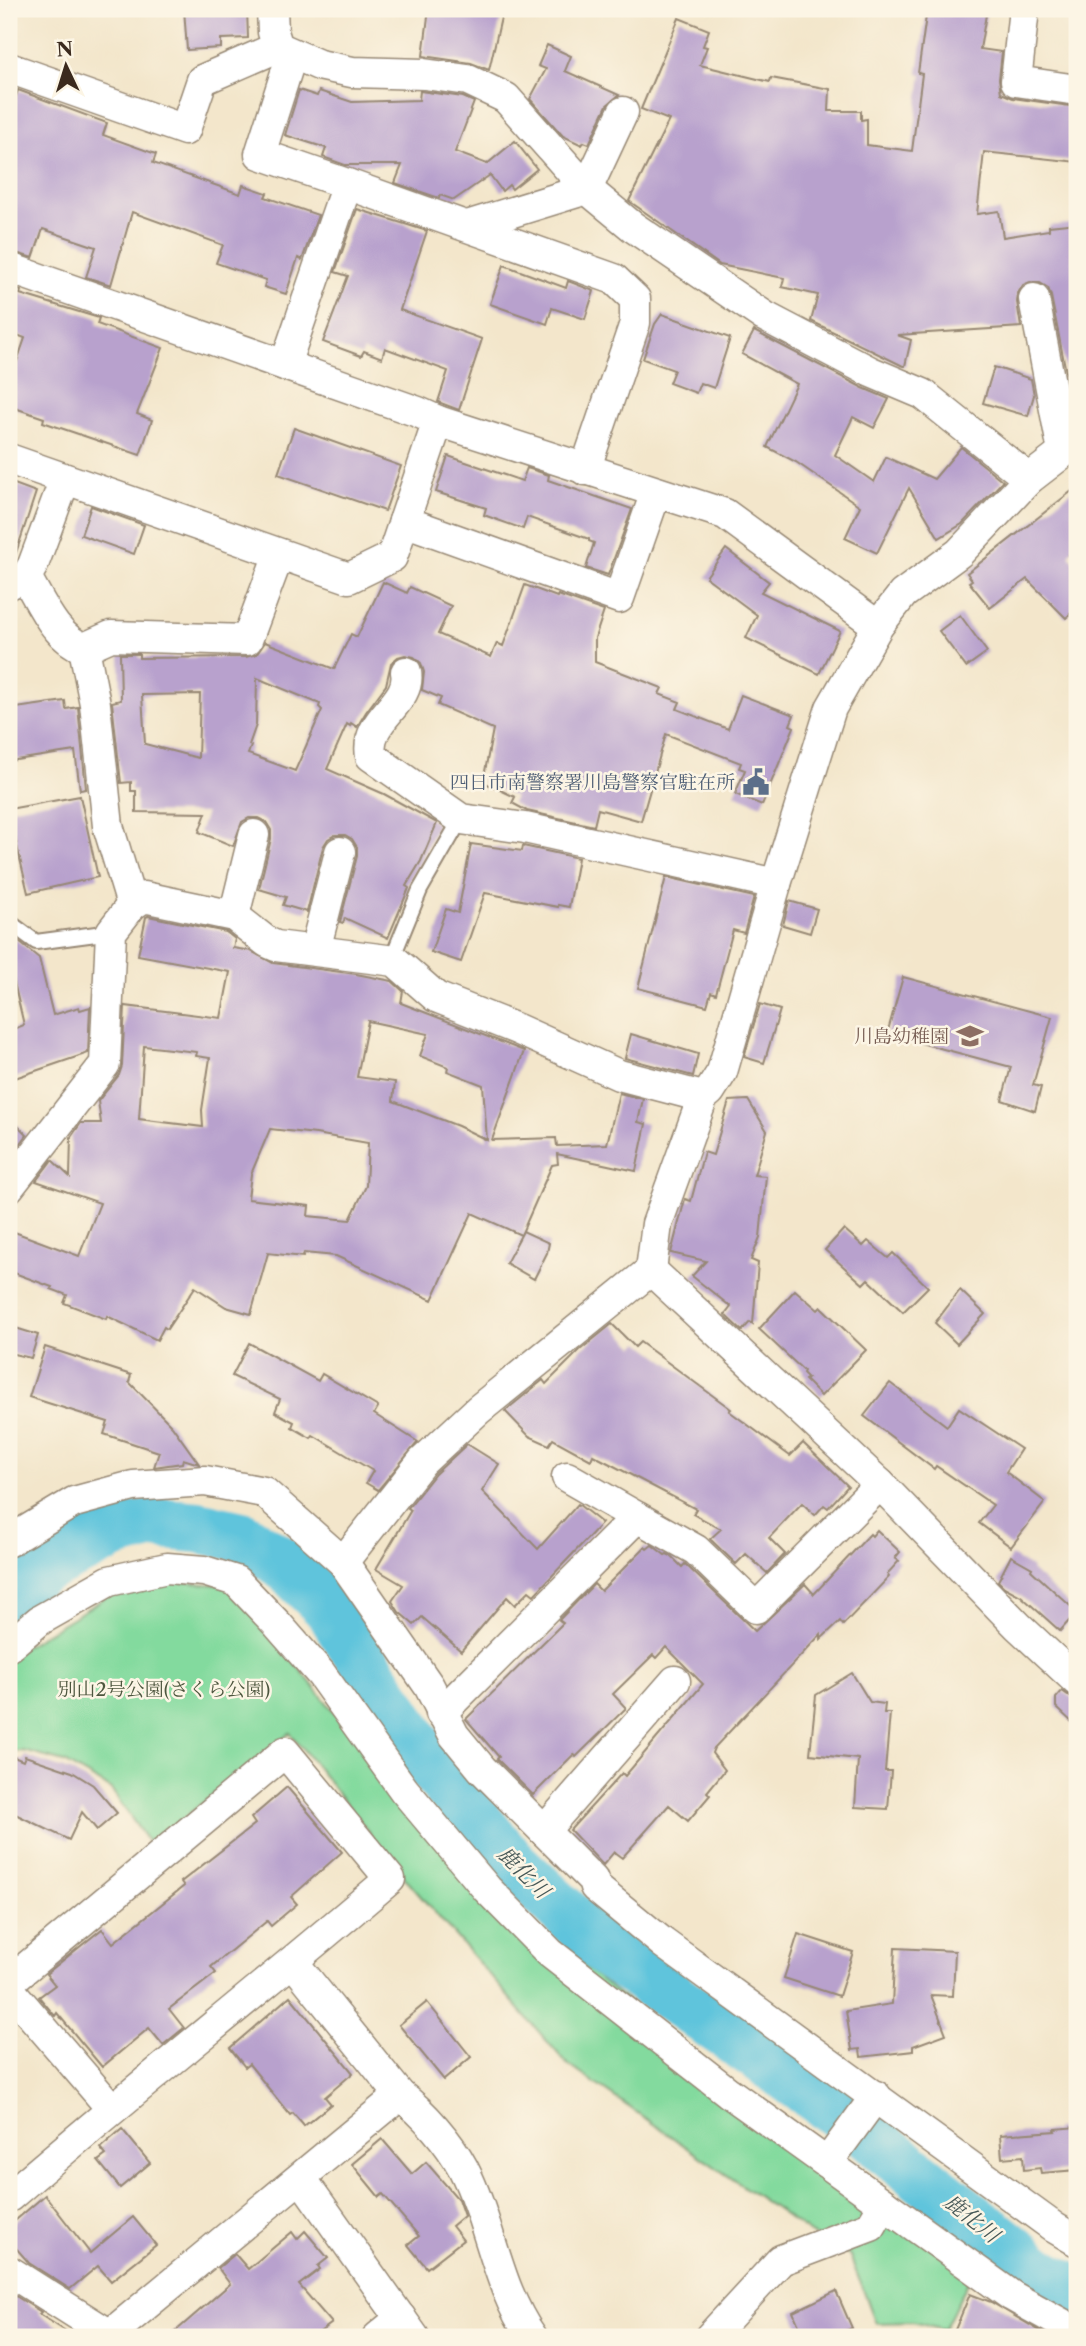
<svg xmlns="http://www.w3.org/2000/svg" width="1086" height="2346" viewBox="0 0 1086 2346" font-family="'Libre Caslon Text','Noto Serif JP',serif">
<rect width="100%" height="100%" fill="#fcf5e5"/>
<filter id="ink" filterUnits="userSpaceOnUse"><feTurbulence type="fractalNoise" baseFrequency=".0143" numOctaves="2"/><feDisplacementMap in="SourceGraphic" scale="14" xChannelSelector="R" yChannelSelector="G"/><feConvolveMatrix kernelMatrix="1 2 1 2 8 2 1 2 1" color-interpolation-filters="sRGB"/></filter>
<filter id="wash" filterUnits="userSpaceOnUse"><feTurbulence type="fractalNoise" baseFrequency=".00686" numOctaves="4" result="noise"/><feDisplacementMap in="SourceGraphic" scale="28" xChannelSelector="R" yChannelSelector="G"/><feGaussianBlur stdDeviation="1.57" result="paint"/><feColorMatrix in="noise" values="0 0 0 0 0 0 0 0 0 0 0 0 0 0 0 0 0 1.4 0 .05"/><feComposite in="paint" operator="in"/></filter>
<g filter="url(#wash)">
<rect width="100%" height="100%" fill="#f3e6cb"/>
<path fill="#83da9e" stroke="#5f825e" stroke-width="2" d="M136,1579L233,1586L454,1861L970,2278L944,2330L913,2322L876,2323L850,2256L816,2237L567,2064L410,1884L290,1733L150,1845L111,1789L64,1762L23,1751L9,1752V1656Z"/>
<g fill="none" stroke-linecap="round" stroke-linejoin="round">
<path stroke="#5fc4dc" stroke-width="52" d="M9,1596L39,1570L113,1534L154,1523L198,1527L242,1537L283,1563L330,1609L432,1768L514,1865L608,1953L762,2058L866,2133L1043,2274L1077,2291"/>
</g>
<g id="blocks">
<g fill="#b8a1cd" fill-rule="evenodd">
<path d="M184,9H247L248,38L221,39V48L187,50Z"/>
<path d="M429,9H503L489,70L471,63L423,56Z"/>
<path d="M927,9H987L980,49L1002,52L999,79L1001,93L1013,98L1077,107V162L984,152L977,214L999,211L1003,237L1049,230V226L1077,223V377H1067L1051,296L1048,288L1040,283L1030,282L1023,285L1018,293L1017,302L1021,327L897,335L911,340L905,366H903L811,321L818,295L782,287L784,278L720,265L629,201L669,120L641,109L679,18L709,30L703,46L707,47L700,65L770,82L771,78L830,89L829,111H861V120L867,119V145L912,151L922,74L918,73Z"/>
<path d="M547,45L571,56L565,71L619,95L607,105L589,144L584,142L582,145L563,136L530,99L546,69L538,66Z"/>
<path d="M18,90L107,123L103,135L156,154L153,163L240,194L243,185L267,193L265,197L318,215L302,260L298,258L286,294L264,287L266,280L216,263L223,245L132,212L111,285L86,277L96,247L43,229L33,258L9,251V117Z"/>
<path d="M299,90L317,96L319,91L352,102L419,100L420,91L463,97L474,102L455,152L487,164L515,141L537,169L512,189L509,185L502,191L490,175L454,200L440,195L439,198L395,183L402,165H345L323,157L326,148L285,135Z"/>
<path d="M357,209L427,231L400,310L482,339L459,410L438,402L448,371L385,348L382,358L364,351L361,356L323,342L348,276L335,272Z"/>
<path d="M504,265L566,288L568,281L594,291L585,319L552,308L547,324L490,304Z"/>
<path d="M9,286L21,291L20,294L99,318L97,324L163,348L137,414L152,420L140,455L43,422L44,418L9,406V385L25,338L9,332Z"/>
<path d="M662,314L730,338L714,388L700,383L696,393L669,383L674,370L643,359L655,324Z"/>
<path d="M754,331L863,388L889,399L874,428L853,417L835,455L874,482L886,457L934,479L961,447L1003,481L962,524L939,538L909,488L877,553L845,538L860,506L796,462L767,447L797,384L742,354Z"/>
<path d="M994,367L1031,379L1034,395L1028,416L983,403Z"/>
<path d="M294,428L401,466L385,511L278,474Z"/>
<path d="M448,456L522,481L527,468L549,475L548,480L632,509L608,575L586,568L594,543L589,541V539L527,517L523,529L484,515L486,508L436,492Z"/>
<path d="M9,482L36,492L13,562L9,561Z"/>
<path d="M1077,487V543L1069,555L1077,564V607L1066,618L1027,579L990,608L969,582L972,580L967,573Z"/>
<path d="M91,506L144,525L134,554L81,535Z"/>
<path d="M726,549L769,582L761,592L840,631L819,674L746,638L757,615L706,577Z"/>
<path d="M383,582L407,593L410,587L451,606L438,634L491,657L497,643L503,646L525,585L557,597L558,595L604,611L595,638V662L662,688L659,694L680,702L677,709L728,729L741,695L794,715L790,725L794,727L762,805L735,794L745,770L739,768L741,763L666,734L641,821L598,809L594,826L527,811L512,803L515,797L483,782L493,729L438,705L441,698L422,690L424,672L421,663L414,657L405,655L398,657L391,663L386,685L366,712L357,727L351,723L350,726L347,724L327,769L384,794L437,823L421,861L406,886L409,888L388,938L345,918L343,923L340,922L357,856V847L352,839L345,835H335L328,839L323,847L307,912L283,905L286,897L259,889L271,839V830L266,822L258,818H249L242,822L233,846L199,832L206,813L136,812V791H131V782L121,783L112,702L121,700L120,654H139V658L246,657L257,654L265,642L334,669L351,634L357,637ZM257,678L320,704L319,707L322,710L295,771L248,754L251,746L249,745L256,725ZM200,694L198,758L145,744L142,695Z"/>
<path d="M960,615L987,652L966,667L939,631Z"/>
<path d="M65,701L66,709L78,707L86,789L80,790L75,751L9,761V709Z"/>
<path d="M80,796L98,877L28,893L14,833L9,835V809Z"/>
<path d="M471,844L522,851L523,846L578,858L569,907L558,905V907L485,893L461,962L431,952L446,909L458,913Z"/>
<path d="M666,877L754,897L744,933L733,930L716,994L711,992L707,1006L638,988Z"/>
<path d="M789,901L817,909L810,933L783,925Z"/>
<path d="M148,916L226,932L235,939L233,948L251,951L273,963L356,974L392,981L403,991L401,1003L524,1051L492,1140L556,1138L557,1146L607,1144L619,1093L643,1099L638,1122L646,1124L636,1171L557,1154L558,1164L552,1165L521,1235L523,1231L549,1243L547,1253L534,1279L506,1263L521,1235L472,1213L432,1300L336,1256L304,1253L303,1257L268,1253L251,1314L226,1307L195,1287L167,1329L164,1327L157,1340L107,1316L106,1319L64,1303L67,1295L51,1289L52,1287L9,1271V1230L79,1256L100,1203L36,1181L52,1160L70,1177L71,1137L81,1123H101L98,1101L119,1075L122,1066L125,1006L221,1018L230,972L138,955L146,917ZM368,1021L428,1034L420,1056L448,1067L447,1071L483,1085L487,1140L458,1126L393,1101L395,1082L357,1077ZM144,1046L197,1052L196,1056L210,1058L202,1110L203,1127L139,1119ZM270,1129L316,1134L368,1143L366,1186L350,1220L308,1216L309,1206L248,1199L251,1174Z"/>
<path d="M9,934L39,958L53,1015L79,1007L80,1010L90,1007L88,1053L9,1080V1031L24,1025L9,961Z"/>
<path d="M903,977L1052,1017L1033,1085L1041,1087L1035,1111L1002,1100L1011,1067L887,1034Z"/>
<path d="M760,1004L780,1010L764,1063L744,1057Z"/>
<path d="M631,1034L698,1054L693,1076L625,1058Z"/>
<path d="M748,1100L767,1131L754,1175L766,1176L760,1237L751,1260L758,1263L753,1324L750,1322L742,1331L725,1315L731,1307L692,1276L706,1261L671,1253L685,1199L691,1201L704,1152L713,1155L729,1101Z"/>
<path d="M9,1117L27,1135L9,1159Z"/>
<path d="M844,1229L863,1246L868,1241L888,1258L893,1253L928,1287L903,1312L868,1279L863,1284L825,1250Z"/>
<path d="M795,1290L818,1310L821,1307L866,1350L821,1396L805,1380L808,1378L803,1373L804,1371L759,1329Z"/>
<path d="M960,1290L985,1314L957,1344L935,1323Z"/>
<path d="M612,1324L635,1347L640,1342L731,1409L729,1411L790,1456L803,1443L848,1486L828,1508L824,1505L815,1515L802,1503L769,1538L785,1554L767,1573L746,1554L736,1564L710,1539L721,1529L693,1514L696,1509L593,1455L591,1460L553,1439L549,1445L529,1436L505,1411L543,1380L546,1384L580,1350Z"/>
<path d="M9,1326L38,1335L31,1358L9,1353Z"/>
<path d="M249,1343L318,1381L322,1374L378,1407L374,1414L418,1442L378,1490L366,1483L373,1471L313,1435L311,1438L292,1427L294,1422L275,1412L280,1399L232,1376Z"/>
<path d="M45,1347L131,1375L129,1382L172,1426L199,1464L183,1459L182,1463L154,1467L159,1452L104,1434L108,1422L29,1397Z"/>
<path d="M890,1383L947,1426L959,1408L1021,1449L1006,1472L1045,1502L1011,1547L979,1523L993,1505L936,1466L934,1469L864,1416Z"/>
<path d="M467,1444L499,1464L482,1491L538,1549L578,1504L602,1523L534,1595L529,1591L515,1605L507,1597L461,1651L422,1617L414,1625L399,1612L392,1601L403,1585L376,1569L411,1510L408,1508L435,1474Z"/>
<path d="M877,1530L900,1552L895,1558L899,1561L887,1574L889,1577L843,1625L840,1621L821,1639V1634L714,1748L712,1753L725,1770L707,1792L710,1795L688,1821L669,1805L622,1858L614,1852L603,1865L570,1830L622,1773L625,1776L703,1684L666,1647L656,1658L653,1655L613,1694L626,1708L576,1757L574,1754L533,1795L497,1759L499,1757L466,1719L563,1623L559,1620L594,1584L601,1591L645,1547L647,1549L652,1545L665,1555L667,1554L671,1556L682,1567L685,1564L755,1631L805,1584L814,1594L870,1534L872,1536Z"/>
<path d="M1011,1556L1032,1568L1031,1570L1077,1612L1060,1631L1021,1596L1004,1587L998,1581Z"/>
<path d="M852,1673L870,1702L885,1704L884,1713H890L885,1771H891L888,1809L855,1807L858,1759L810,1754L816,1695Z"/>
<path d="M1062,1691L1072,1698H1077V1727L1056,1707V1698Z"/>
<path d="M9,1755L23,1761L25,1756L72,1772L93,1785L117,1813L97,1830L82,1812L69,1840L9,1811Z"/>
<path d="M287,1787L342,1852L291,1897L297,1904L271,1926L267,1921L211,1967L216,1973L169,2009L184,2028L163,2045L149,2028L102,2067L57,2013L55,2016L39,1997L55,1985L46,1974L102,1929L113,1943L184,1886L181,1882L255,1824L251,1818Z"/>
<path d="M798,1934L853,1952L839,1996L784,1978Z"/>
<path d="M895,1948L955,1951L953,1996L931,1995L946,2034L913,2046V2051L861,2057L860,2049L852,2050L846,2011L892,2004Z"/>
<path d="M290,1996L353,2073L325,2097L331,2104L304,2126L293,2113L290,2115L249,2064L245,2067L230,2048Z"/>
<path d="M427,2002L471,2057L444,2080L399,2025Z"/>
<path d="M1077,2127V2170L1041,2173L1040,2168L1024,2170L1023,2156L1002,2158L1000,2135L1055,2131L1054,2129Z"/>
<path d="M122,2129L150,2163L120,2188L98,2161L106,2155L100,2148Z"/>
<path d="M382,2139L412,2174L426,2162L458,2199L464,2216L452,2226L463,2240L427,2268L408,2245L419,2236L383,2194L379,2197L352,2164Z"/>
<path d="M45,2195L90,2253L133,2217L156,2245L111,2281L98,2266L70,2289L29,2263L9,2240V2226Z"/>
<path d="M305,2231L328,2258L318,2266L320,2269L299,2285L332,2323L313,2337H169L230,2284L218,2268L235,2254L248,2269L292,2232L297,2239Z"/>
<path d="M836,2291L852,2328L831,2337H804L793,2312Z"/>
<path d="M970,2294L991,2302L1050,2337H952Z"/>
<path d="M14,2295L41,2312L39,2314L75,2337H9V2303Z"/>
</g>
</g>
</g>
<g filter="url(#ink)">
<use href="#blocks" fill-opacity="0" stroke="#978874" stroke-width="2"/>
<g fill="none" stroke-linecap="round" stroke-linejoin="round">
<defs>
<g id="lane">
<path d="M9,922L36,942L111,932"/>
<path d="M391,961L420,890L461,819"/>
</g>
<g id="street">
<path d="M272,9L273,32L278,47L319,65L352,72L424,74L468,80L506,98L587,189L633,227L764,316L871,372L923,394L1029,479"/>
<path d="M1024,9L1016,81L1077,90"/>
<path d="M292,54L260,154L347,184"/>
<path d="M9,68L185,130L202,80L278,47"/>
<path d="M467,226L587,189L623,112"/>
<path d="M9,268L418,412L438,421L725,514L878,626"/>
<path d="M1034,299L1063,452"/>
<path d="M285,365L347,184L614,279L635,299V323L585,470"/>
<path d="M9,459L349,578L392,557L438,421"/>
<path d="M404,521L619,598L656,492"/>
<path d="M26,577C41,602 55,638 84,648L111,636L247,640L279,554"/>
<path d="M9,584L26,577L33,565L65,479"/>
<path d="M84,648L95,704L108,826L132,905"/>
<path d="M406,672C412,704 364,718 371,756L461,819L525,828L776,884"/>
<path d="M234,916L254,835"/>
<path d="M315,950L340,852"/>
<path d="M9,1187L105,1064L111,932L132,905L144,897L234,916L267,942L276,946L395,961L436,997L517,1029L619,1075L703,1097"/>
<path d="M651,1270L880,1484L1018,1626L1077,1681"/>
<path d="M567,1477L637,1517"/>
<path d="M9,1541L74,1502L133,1486L205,1481L264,1492L343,1562L429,1686L454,1735L482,1769L593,1880L595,1887L663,1943L1055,2228L1077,2241"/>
<path d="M343,1562L422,1462L478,1410L651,1270L657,1224L703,1097L710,1091L722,1072L776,884L831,708L878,626L903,594L959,553L1029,479L1077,442"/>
<path d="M9,1646L40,1620L109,1581L167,1568L204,1571L236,1581L278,1625L321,1674L404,1790L487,1889L550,1953L728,2092L884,2204L871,2226L781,2260L710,2337"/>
<path d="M441,1713L637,1517L696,1550L756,1608L880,1484"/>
<path d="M544,1831L675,1681"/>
<path d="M293,1962L400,2095C424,2113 449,2142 463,2168C491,2223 496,2286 532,2337"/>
<path d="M9,1982L285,1752L390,1879C264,1987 134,2089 9,2197"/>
<path d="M9,1989L112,2109"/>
<path d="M827,2163L876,2096"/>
<path d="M301,2178L414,2337"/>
<path d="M884,2204L1012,2296L1077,2332"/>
<path d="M9,2271L110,2335"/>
<path d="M107,2337L400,2095"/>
<path d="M378,2337L401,2318"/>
</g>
</defs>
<use href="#lane" stroke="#978874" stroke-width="18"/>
<use href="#street" stroke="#978874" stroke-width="33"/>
<use href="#lane" stroke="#fff" stroke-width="14"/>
<use href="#street" stroke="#fff" stroke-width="30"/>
</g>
</g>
<defs>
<symbol id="civic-bare" viewBox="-9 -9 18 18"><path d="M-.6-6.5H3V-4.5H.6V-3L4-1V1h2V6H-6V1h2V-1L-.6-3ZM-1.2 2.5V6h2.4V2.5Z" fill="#5c6f8a" stroke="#fcf5e5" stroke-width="2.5" paint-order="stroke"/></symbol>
<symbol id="school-bare" viewBox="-9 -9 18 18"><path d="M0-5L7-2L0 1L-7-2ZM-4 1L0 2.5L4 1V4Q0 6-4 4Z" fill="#8d6e63" stroke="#fcf5e5" stroke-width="2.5" paint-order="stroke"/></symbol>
</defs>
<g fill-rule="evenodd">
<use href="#civic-bare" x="737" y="763" width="38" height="38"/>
<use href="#school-bare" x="951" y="1017" width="38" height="38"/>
</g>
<g text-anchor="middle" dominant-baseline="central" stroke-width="5" stroke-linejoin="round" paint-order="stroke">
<g font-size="19" fill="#4e5e75" stroke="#fcf5e5" text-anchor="end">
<text x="735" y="782">四日市南警察署川島警察官駐在所</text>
</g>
<g font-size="19" fill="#785e54" stroke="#fcf5e5" text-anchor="end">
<text x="949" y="1036">川島幼稚園</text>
</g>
<g font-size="19" fill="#4d563e" stroke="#fcf5e5">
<text x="164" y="1689">別山2号公園(さくら公園)</text>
</g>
<g font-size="21" font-style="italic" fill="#465857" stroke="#fcf5e5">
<text transform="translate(524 1872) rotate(45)">鹿化川</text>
<text transform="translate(972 2218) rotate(39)">鹿化川</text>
</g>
</g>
<rect width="1086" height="2346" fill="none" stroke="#fcf5e5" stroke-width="35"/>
<g transform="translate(66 66) rotate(356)" stroke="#fcf5e5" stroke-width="5" paint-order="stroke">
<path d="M0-5L12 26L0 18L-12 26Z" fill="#3b2a1e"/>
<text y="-10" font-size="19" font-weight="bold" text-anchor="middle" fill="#3b2a1e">N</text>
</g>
</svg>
